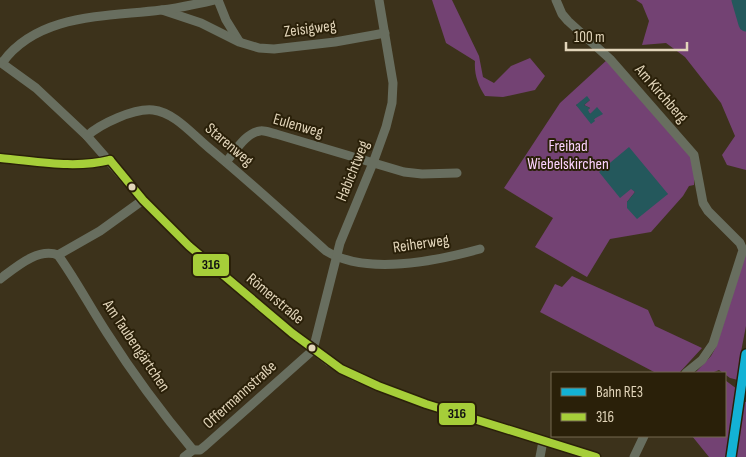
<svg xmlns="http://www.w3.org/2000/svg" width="746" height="457" viewBox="0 0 746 457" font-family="'Sofia Sans Condensed',sans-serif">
<rect width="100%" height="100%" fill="#3c321b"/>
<g fill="#734273" fill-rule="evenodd">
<path d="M432,0H452L479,56L483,77L494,83L511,66L530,58L545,76L535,90L503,97L485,96C478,85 474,74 475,61L446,43Z"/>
<path d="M636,0H746V170L727,165L722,155L735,136L721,103L685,57L666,43L642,45L649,21L642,4Z"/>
<path d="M608,59L691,155L694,166V185L689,186L683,196L651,232L610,239L587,277L535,247L553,218L504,188L560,103ZM590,100L584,105L590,108L587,110L590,114L595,111L598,115L594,119L576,105ZM632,188L668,194L627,202L635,192Z"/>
<path d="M746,253V326L739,362L746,366V382L730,378L719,370L714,372L715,373H695L711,356L716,347Z"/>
<path d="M572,276L648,310L655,326L702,348L679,373H656L540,312L555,284L562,287Z"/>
<path d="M725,380L737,389L743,396L742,401L746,402V457H709L692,436H725Z"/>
</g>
<g fill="#24585c">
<path d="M587,96L590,100L584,105L590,108L588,110L590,114L597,107L603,114L594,119L595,121L591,124L576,105Z"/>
<path d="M629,147L668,194L637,219L627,208V202L635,192L631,189L620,198L599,172Z"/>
</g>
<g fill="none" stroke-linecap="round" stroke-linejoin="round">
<path stroke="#24585c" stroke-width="15" d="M739,0L746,24"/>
<g stroke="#686e5f" stroke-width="9">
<path d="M218,0L226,20L239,41"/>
<path d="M556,0L562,14L568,21L610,59L694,155L703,203L708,211L740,243L743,250L713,344L702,360L686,373"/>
<path d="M162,10L201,23L239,42L259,48L274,49L335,42L385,33"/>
<path d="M0,62L36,88L87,136L143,200L189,246L292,333L328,361L354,376L426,404L596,457"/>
<path d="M2,63C38,13 106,17 161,10C179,8 197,4 214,0"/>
<path d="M87,136C100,124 134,108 153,110C174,112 193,135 209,148C249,181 287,216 326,251C367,276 436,261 480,249"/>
<path d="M0,158C30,160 82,170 110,160"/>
<path d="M226,162C235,152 245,133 260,131C264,130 271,133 276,134L404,172L422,174L457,173"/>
<path d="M58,255C76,280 90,307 107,333C133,374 162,413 193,450"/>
<path d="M0,279C15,268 38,247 58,255L100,231L143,200"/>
<path d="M184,457L193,450H200L205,446L313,350L340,243L373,163L386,127L392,103L393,83L379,0"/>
<path d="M540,457L543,441"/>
<path d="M634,457L644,436"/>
</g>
<defs>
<g id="bus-1">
<path d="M0,158C36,161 74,169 110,160"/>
<path d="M110,160L143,200L189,246L292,333L341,369L378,386L426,404L596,457"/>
</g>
</defs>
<use href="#bus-1" stroke="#2a2009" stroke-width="11"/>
<use href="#bus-1" stroke="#a6ce39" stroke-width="8"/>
<defs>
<path id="rail-1" d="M731,457L746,354"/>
</defs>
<use href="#rail-1" stroke="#2a2009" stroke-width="12"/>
<use href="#rail-1" stroke="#13b2d5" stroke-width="9"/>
</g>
<g fill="#e2d5ba" stroke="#2a2009" stroke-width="2">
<circle cx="132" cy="187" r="4.5"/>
<circle cx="312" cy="348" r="4.5"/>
</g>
<g text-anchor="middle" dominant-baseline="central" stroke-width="4" stroke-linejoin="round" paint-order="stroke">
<g font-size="16" fill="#e2d5ba" stroke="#2a2009">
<text transform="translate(310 29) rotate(-7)">Zeisigweg</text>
<text transform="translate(661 94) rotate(49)">Am Kirchberg</text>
<text transform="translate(298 126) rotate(16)">Eulenweg</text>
<text transform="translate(229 145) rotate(40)">Starenweg</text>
<text transform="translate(353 171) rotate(-68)">Habichtweg</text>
<text transform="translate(421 244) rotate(-8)">Reiherweg</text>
<text transform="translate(275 299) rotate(40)">Römerstraße</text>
<text transform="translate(136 346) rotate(56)">Am Taubengärtchen</text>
<text transform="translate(240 395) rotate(-42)">Offermannstraße</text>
</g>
<g font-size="16" fill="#fcd3fe" stroke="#2a2009">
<text x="568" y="146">Freibad<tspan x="568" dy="18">Wiebelskirchen</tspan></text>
</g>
</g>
<g stroke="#2a2009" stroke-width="2">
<rect x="192" y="253" width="38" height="24" rx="5" fill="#a6ce39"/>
<rect x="438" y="402" width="38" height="24" rx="5" fill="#a6ce39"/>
</g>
<g font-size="14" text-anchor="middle" font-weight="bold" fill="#111">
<text x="211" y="269">316</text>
<text x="457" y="418">316</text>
</g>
<rect x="551" y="372" width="175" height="65" fill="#2a2009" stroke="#746850"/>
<rect x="561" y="388" width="25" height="8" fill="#13b2d5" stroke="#746850"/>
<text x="596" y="397" font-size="15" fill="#e2d5ba">Bahn RE3</text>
<rect x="561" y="413" width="25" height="8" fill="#a6ce39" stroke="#746850"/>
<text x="596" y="422" font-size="15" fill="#e2d5ba">316</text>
<path d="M566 42v8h121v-8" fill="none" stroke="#e2d5ba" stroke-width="2.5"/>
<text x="574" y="42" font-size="15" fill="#e2d5ba" stroke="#2a2009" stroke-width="4" paint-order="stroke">100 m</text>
</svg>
